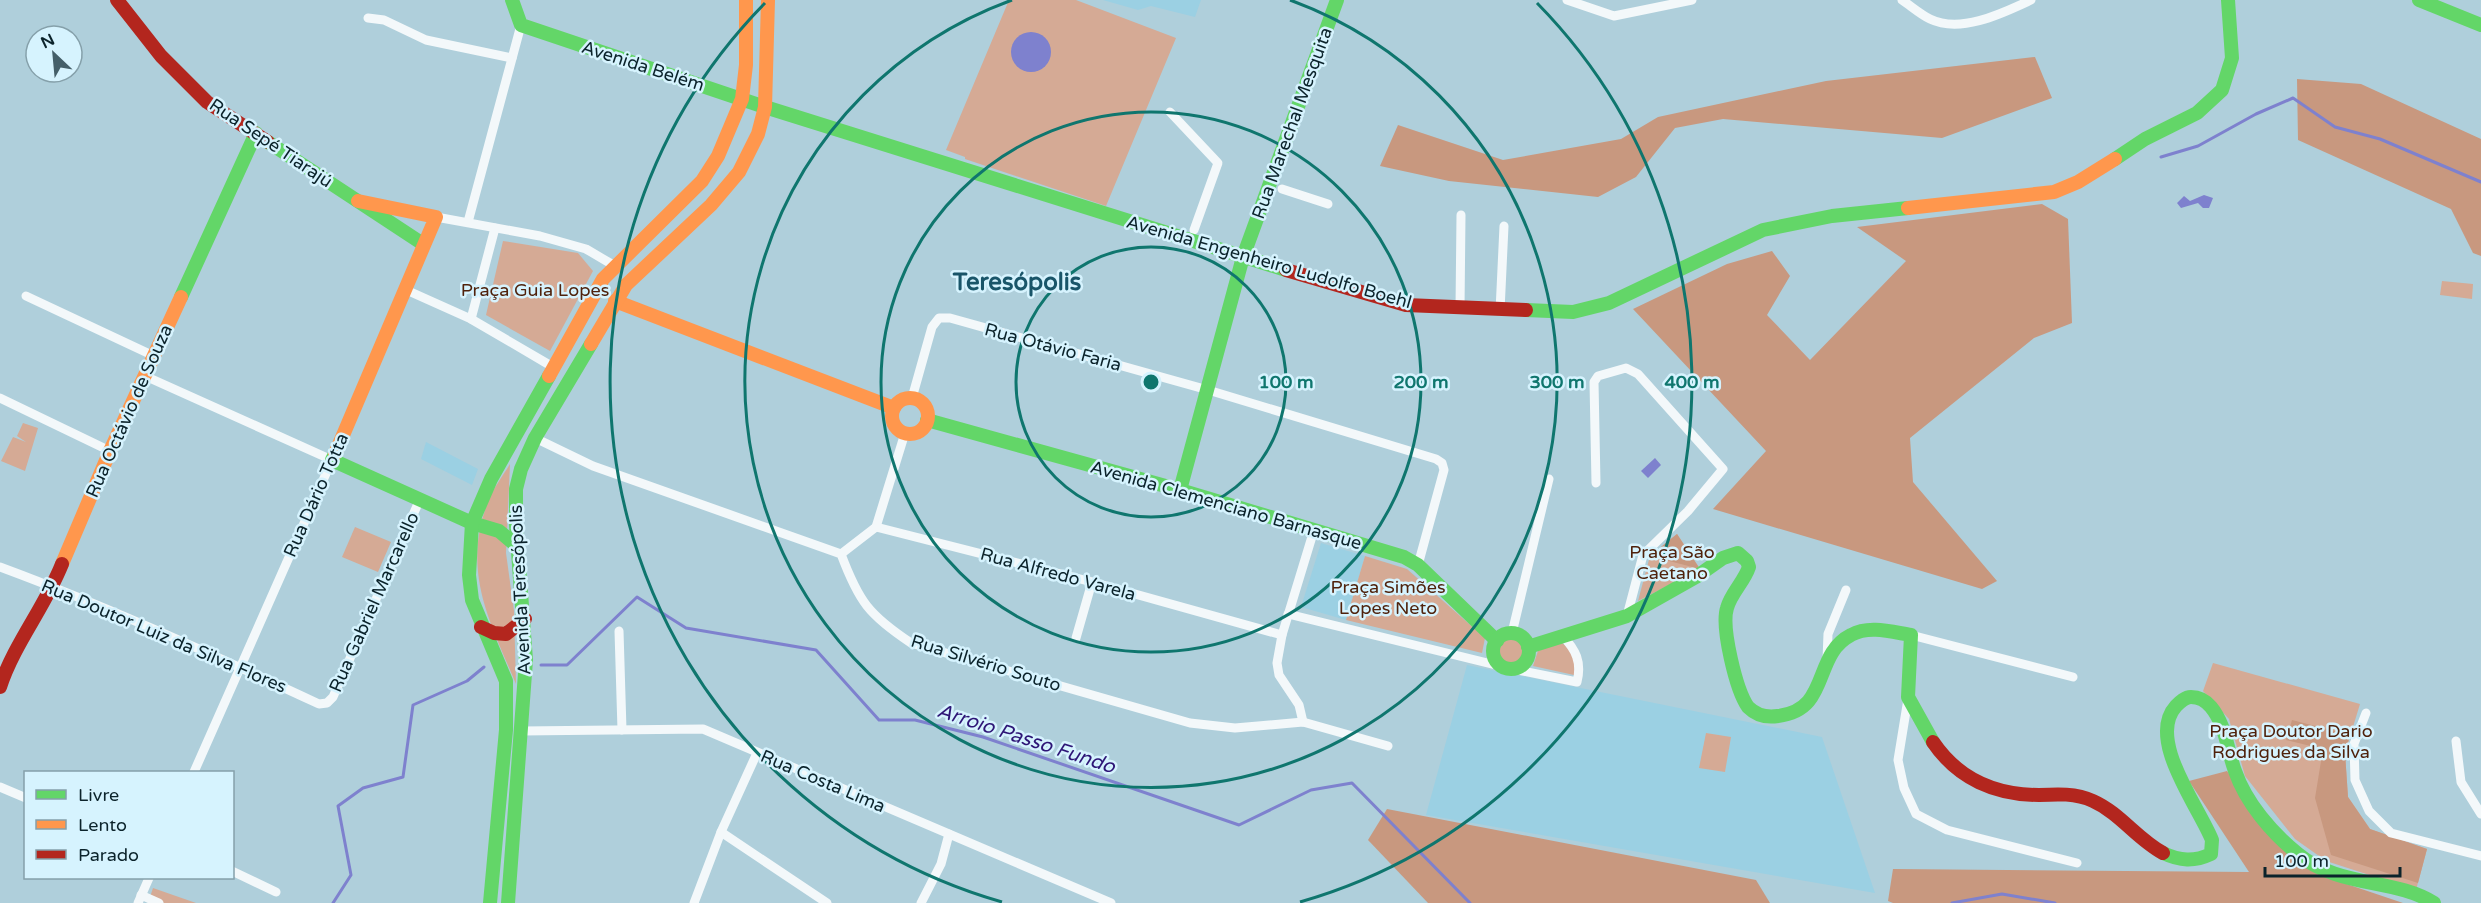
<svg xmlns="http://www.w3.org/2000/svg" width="2481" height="903" viewBox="0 0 2481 903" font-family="'Varela Round',sans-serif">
<rect width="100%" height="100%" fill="#afcfdb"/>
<g fill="#9bd0e3">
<path d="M1103,0H1201L1195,17L1151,6L1138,10Z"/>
<path d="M426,442L478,469L472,485L421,459Z"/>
<path d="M1321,543L1365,556L1346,620L1301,607Z"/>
<path d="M1467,665L1822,737L1875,893L1426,815Z"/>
</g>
<g fill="#d5aa95">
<path d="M1009,0H1076L1176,38L1106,206L965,159V157L946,150Z"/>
<path d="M503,241L578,253L593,271L550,351L486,315Z"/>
<path d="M2442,281L2473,284L2472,299L2440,295Z"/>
<path d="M23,423L38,428L25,471L1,461L13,437L26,442L17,436Z"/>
<path d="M510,464L506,553L514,611L516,684C490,622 462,573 487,504C492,490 502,477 510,464Z"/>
<path d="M355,527L391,542L378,572L342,557Z"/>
<path d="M1677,534L1700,569L1638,601L1650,556Z"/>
<path d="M1365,556L1407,569L1485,638L1482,653L1346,620Z"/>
<circle cx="1511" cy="651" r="14"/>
<path d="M1561,642C1572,650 1577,662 1574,675L1533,666L1538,651Z"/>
<path d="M2213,663L2360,704L2345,753L2348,797L2370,829L2427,849L2416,890L2326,861L2295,839L2245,776L2229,719L2203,691Z"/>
<path d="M1706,733L1731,737L1725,772L1699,768Z"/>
<path d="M153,888L196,903H164L150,897Z"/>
</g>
<g fill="#c8987f">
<path d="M2035,57L2052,98L1942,138L1723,119L1675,128L1636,177L1598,197L1449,181L1380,166L1398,125L1503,160L1621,139L1658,117L1826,81Z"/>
<path d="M2297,79L2361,84L2481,139V256L2473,253L2451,209L2298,140Z"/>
<path d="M2042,204L2068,219L2072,323L2034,338L1910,438L1913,482L1997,581L1982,589L1713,509L1766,451L1633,309L1727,264L1772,251L1790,276L1767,315L1810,360L1906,261L1857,227Z"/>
<path d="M1677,534L1700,569L1650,556Z"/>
<path d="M2292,720L2350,735L2345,753L2348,797L2370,829L2427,849L2418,883L2331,855L2315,798L2323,749L2286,740Z"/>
<path d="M2227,771L2282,847L2317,874L2403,903H1893L1888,901L1893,869L2249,872L2189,781Z"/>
<path d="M1387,809L1756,880L1770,903H1428L1368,840Z"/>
</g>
<g fill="#7e81ce">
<circle cx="1031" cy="52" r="20"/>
<path d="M2204,195L2213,198L2209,208H2203L2198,203L2181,208L2177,203L2184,196L2190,201Z"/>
<path d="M1655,458L1661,465L1648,478L1641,471Z"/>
</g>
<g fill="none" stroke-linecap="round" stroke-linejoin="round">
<g stroke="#7e81ce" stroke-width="3">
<path d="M2161,157L2198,146L2256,114L2293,98L2335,127L2380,139L2481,182"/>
<path d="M541,665H567L637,597L686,628L816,650L879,720H915L983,737L1239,825L1311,790L1352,783L1470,903"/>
<path d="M333,903L351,875L338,806L363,788L403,777L413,705L467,681L484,667"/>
<path d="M1952,903L2002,894L2055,903"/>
</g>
<g stroke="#f3f8fa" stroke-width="9">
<path d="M1567,0L1614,16L1692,0"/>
<path d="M1902,0C1911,6 1920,14 1930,19C1961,34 2003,13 2031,0"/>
<path d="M368,18L384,20L426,40L512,58"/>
<path d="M1170,112L1218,163L1194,230"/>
<path d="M1282,189L1328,204"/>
<path d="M436,217L540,236L586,249L615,266"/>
<path d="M468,222L521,25"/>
<path d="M404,289L471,319L553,367"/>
<path d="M26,296L154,356"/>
<path d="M1460,309L1461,215"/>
<path d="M1500,311L1504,226"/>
<path d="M471,319L495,228"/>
<path d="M145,376L332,460L194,772"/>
<path d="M0,398L110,451"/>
<path d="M912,398L932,327L939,318H950L1208,390L1436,459L1442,463L1444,470L1418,565"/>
<path d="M535,438L593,466L841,554C859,602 869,615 911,643L1190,723L1235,728L1303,722L1388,746"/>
<path d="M1596,483L1594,382L1598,376L1626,368L1638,374L1723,469L1688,511L1643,555L1627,616"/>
<path d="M876,527L1092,582L1282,635"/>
<path d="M876,527L905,433"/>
<path d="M841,554L876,527"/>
<path d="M0,567C108,607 214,655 319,704L327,703L333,697L420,499"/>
<path d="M1288,614L1508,668L1577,682C1582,662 1576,650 1562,635"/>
<path d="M619,631L622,730"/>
<path d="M1512,633L1549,479"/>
<path d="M1911,635L2073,677"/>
<path d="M1076,638L1092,582"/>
<path d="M1827,660L1828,634L1846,590"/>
<path d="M1908,699L1898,760L1904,788L1916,814L1947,830L2077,863"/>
<path d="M2366,713L2354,744L2355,780L2369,811L2391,833L2481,856"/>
<path d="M1303,722L1299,705L1279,675L1277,663L1282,635L1314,530"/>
<path d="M522,731L703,729L1111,903"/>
<path d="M2456,741L2461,782L2481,814"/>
<path d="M0,787L26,798"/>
<path d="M721,832L827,903"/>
<path d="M232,871L276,892"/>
<path d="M141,895L159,903"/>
<path d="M138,903L149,878"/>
<path d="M694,903L721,832L757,753"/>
<path d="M921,903L941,864L949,834"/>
</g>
<g stroke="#63d668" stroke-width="14">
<path d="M512,0L521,25L765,107L1286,270"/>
<path d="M2419,0L2481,25"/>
<path d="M268,142L423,244"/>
<path d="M2115,159L2145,139L2197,113L2222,90L2232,58L2228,0"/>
<path d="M181,297L256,133"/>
<path d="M1526,310L1573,312L1609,303L1763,230L1832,216L1908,208"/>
<path d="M927,420L1180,490L1404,557L1418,565L1497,641"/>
<path d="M335,454L332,460L472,523"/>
<path d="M1180,490L1243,257L1337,0"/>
<path d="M472,523L499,531L518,547"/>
<circle cx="1511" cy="651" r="18"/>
<path d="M1528,647L1627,616L1696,577L1723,558L1738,553L1747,561L1749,567C1744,582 1731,593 1727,608C1721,627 1736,690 1748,707C1756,715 1766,718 1778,716C1831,710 1812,655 1851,635C1869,625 1892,632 1911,635L1908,697L1933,742"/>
<path d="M2163,853C2180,861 2194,862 2211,854L2212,840C2199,807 2146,739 2176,706C2180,702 2185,697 2191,697C2199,697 2206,701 2211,707C2226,725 2227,750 2235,771C2246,803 2272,833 2298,854C2339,888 2394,878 2434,903"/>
<path d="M490,903L506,730V681L472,600L469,575L472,523L491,479L549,376"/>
<path d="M508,903L526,660L516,525V489L521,469L535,438L591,344"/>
</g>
<g stroke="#ff974d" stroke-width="14">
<path d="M1908,208L2054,192L2078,182L2115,159"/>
<path d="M615,301L894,408"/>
<path d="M591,344L626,285L711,205L739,172L758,134L765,107L768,0"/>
<path d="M549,376L603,279L702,181L718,156L742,99L746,65V0"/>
<circle cx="910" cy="416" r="18"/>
<path d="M335,454L436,217L358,201"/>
<path d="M62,564L110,451L181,297"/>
</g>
<g stroke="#b3261e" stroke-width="14">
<path d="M117,0L161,56L207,102L268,142"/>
<path d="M1286,270L1406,305L1526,310"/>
<path d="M481,627L494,633L506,634L525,619"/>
<path d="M0,687C14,644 45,607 62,564"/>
<path d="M1933,742C1958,779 1996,795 2039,795C2057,794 2076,793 2093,801C2120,813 2137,839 2163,853"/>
</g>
</g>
<g fill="none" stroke="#0f766e" stroke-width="3">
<circle cx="1151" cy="382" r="135"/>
<circle cx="1151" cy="382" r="270"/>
<path d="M1290 0A406 406 0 1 1 1012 0"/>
<path d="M1002 902A541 541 0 0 1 765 3M1537 3A541 541 0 0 1 1300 902"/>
</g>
<g text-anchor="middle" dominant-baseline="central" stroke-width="5" stroke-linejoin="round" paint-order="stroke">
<g font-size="18" fill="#0b232b" stroke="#d6f3fe">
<text transform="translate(643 66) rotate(18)">Avenida Belém</text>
<text transform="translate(1292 123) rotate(-70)">Rua Marechal Mesquita</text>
<text transform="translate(271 143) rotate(34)">Rua Sepé Tiarajú</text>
<text transform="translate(1269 262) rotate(16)">Avenida Engenheiro Ludolfo Boehl</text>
<text transform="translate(1053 347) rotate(15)">Rua Otávio Faria</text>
<text transform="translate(129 411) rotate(-66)">Rua Octávio de Souza</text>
<text transform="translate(316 495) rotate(-66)">Rua Dário Totta</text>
<text transform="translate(1226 505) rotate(16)">Avenida Clemenciano Barnasque</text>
<text transform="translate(1058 574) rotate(15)">Rua Alfredo Varela</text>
<text transform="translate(520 590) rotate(-93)">Avenida Teresópolis</text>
<text transform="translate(374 602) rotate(-66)">Rua Gabriel Marcarello</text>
<text transform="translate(164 636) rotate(23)">Rua Doutor Luiz da Silva Flores</text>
<text transform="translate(986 663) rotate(17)">Rua Silvério Souto</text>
<text transform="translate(823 781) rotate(23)">Rua Costa Lima</text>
</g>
<g font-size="18" fill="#4f220c" stroke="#d6f3fe">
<text x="535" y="290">Praça Guia Lopes</text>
<text x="1672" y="552">Praça São<tspan x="1672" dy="21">Caetano</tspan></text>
<text x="1388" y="587">Praça Simões<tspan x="1388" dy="21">Lopes Neto</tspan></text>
<text x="2291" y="731">Praça Doutor Dario<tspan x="2291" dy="21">Rodrigues da Silva</tspan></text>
</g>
<g font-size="20" font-style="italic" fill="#2d1576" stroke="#d6f3fe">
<text transform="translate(1026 739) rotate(18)">Arroio Passo Fundo</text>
</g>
<g font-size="24" font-weight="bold" fill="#195569" stroke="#d6f3fe">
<text x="1017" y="282">Teresópolis</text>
</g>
</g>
<circle cx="1151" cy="382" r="9" fill="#0f766e" stroke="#d6f3fe" stroke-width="3"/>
<g font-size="18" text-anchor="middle" font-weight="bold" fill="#0f766e" stroke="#d6f3fe" stroke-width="5" stroke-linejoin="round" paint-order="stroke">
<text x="1286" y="388">100 m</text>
<text x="1421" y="388">200 m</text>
<text x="1557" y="388">300 m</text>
<text x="1692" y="388">400 m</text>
</g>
<rect x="24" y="771" width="210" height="108" fill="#d6f3fe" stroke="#85a0aa" stroke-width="1.5"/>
<rect x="36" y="790" width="30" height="9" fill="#63d668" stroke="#85a0aa" stroke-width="1.5"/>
<text x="78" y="801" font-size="18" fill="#0b232b">Livre</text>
<rect x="36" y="820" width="30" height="9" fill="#ff974d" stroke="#85a0aa" stroke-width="1.5"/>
<text x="78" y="831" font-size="18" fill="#0b232b">Lento</text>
<rect x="36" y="850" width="30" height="9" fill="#b3261e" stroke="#85a0aa" stroke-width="1.5"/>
<text x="78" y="861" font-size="18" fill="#0b232b">Parado</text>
<g transform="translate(54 54) rotate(334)"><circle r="28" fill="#d6f3fe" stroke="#85a0aa" stroke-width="1.5"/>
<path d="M0-4.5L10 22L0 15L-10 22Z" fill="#445f69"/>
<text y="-9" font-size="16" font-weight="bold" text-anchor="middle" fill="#0b232b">N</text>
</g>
<path d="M2265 867v9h135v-9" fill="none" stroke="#0b232b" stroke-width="3"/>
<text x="2274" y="867" font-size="18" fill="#0b232b" stroke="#d6f3fe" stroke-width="4.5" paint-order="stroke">100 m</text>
</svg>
